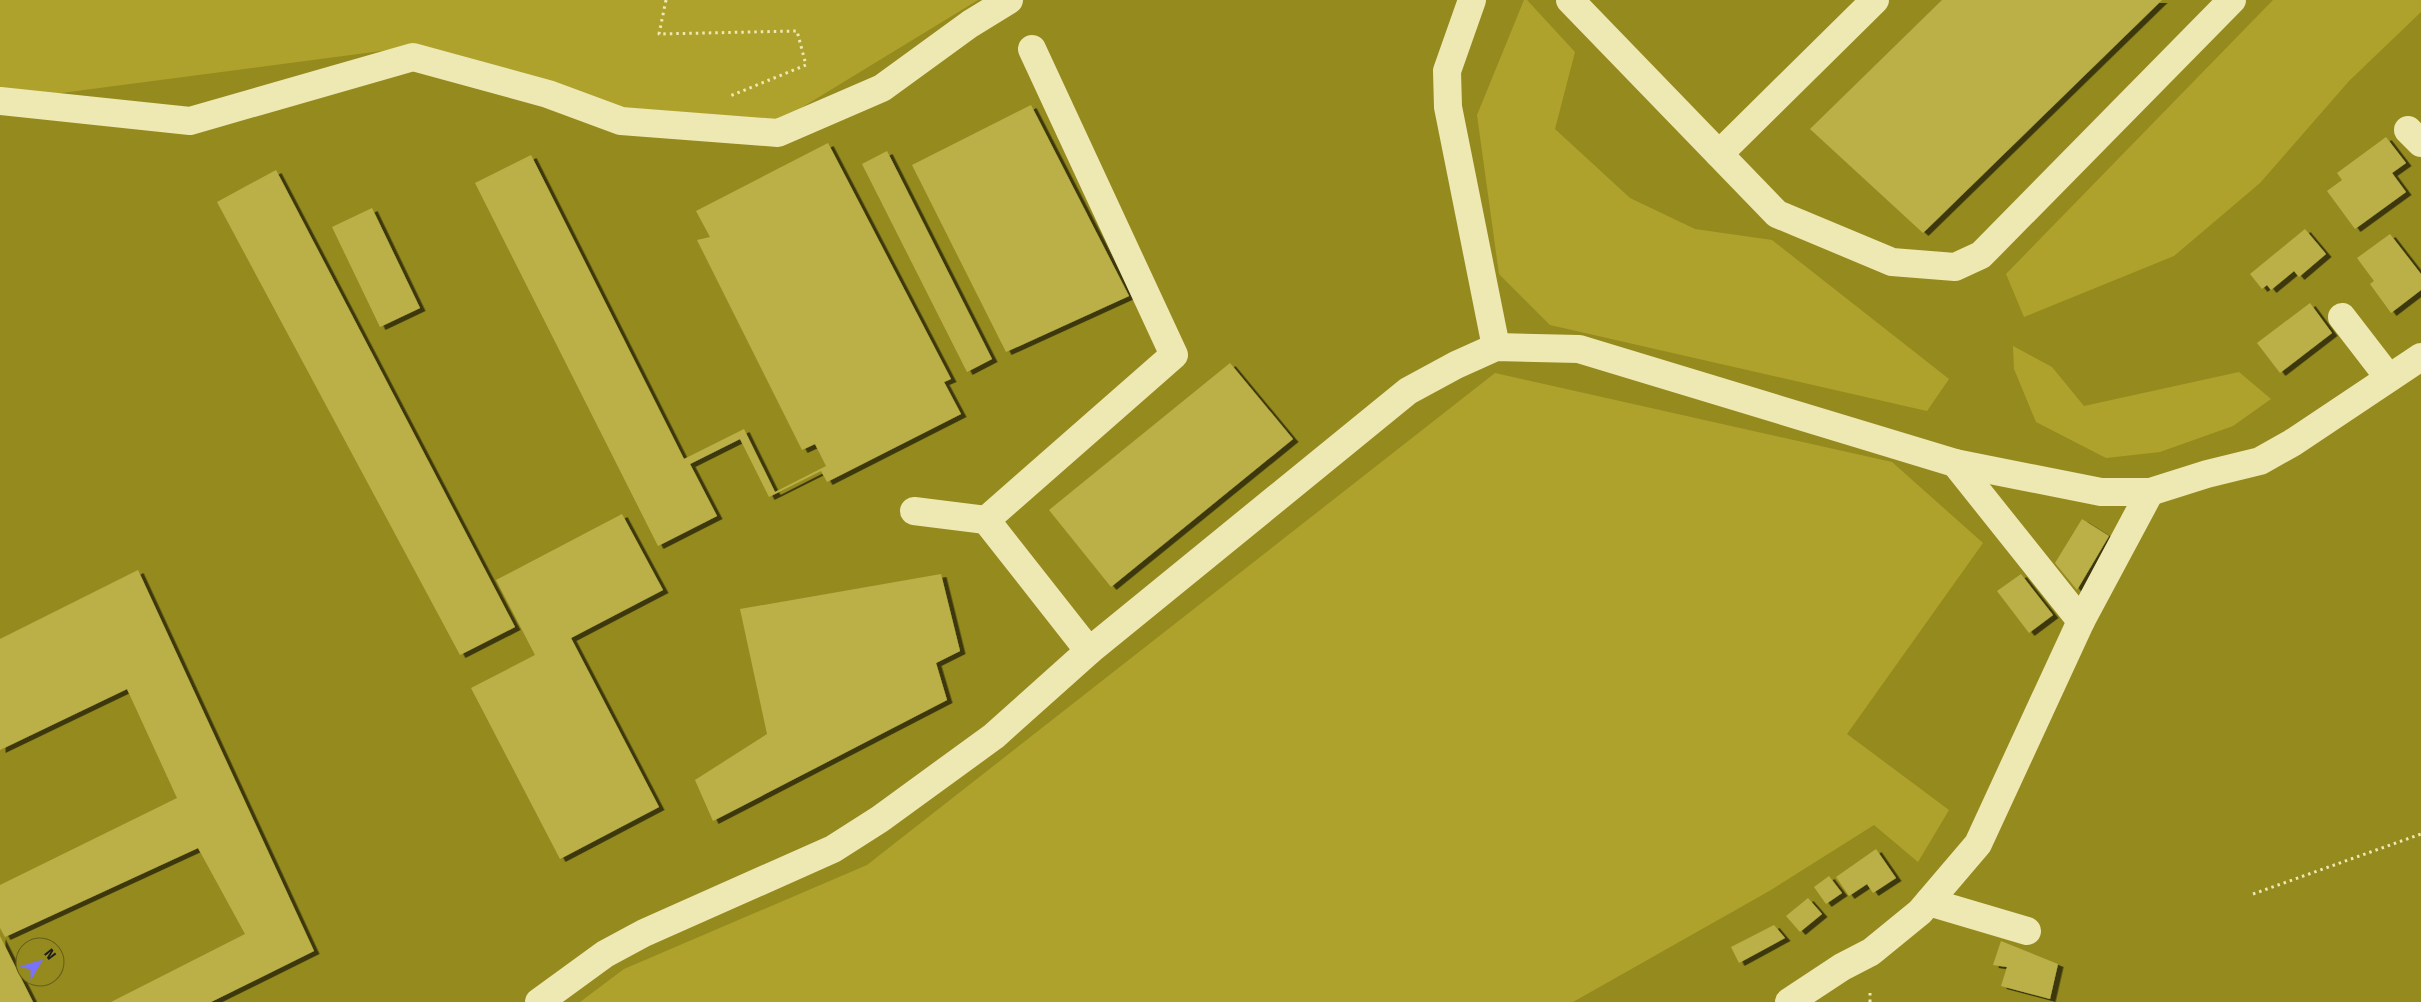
<svg xmlns="http://www.w3.org/2000/svg" width="2421" height="1002" viewBox="0 0 2421 1002" font-family="'Fira Sans',sans-serif">
<defs>
<filter id="shadow"><feDropShadow dx="5.5" dy="3" stdDeviation="0" flood-color="#0009"/></filter>
</defs>
<rect width="100%" height="100%" fill="#958a1e"/>
<g fill="#afa22c">
<path d="M0,0H978L783,119L658,125L419,46L0,101Z"/>
<path d="M1524,0H1527L1575,52L1555,129L1630,198L1695,229L1772,240L1949,379L1927,411L1550,325L1499,274L1477,115Z"/>
<path d="M2273,0H2421V12L2349,81L2260,183L2174,256L2024,317L2006,274Z"/>
<path d="M2013,346L2052,367L2084,406L2239,372L2271,399L2233,426L2160,452L2106,458L2036,422L2014,369Z"/>
<path d="M1495,373L1892,462L1983,543L1847,734L1949,810L1918,862L1874,825L1771,890L1573,1002H580L624,969L867,865Z"/>
</g>
<g fill="#bbb047" filter="url(#shadow)">
<path d="M1942,0H2162L1923,233L1810,129Z"/>
<path d="M1031,105L1129,296L1006,352L912,165Z"/>
<path d="M2386,137L2406,163L2392,173L2406,192L2355,229L2327,191L2342,180L2337,173Z"/>
<path d="M828,143L951,379L944,382L961,414L827,482L821,471L769,497L740,439L690,464L717,516L658,546L475,183L531,155L684,459L744,429L775,492L826,466L815,444L802,450L697,240L710,237L696,211Z"/>
<path d="M887,151L992,359L967,372L862,164Z"/>
<path d="M276,170L515,627L460,655L217,202Z"/>
<path d="M372,208L420,308L380,327L332,227Z"/>
<path d="M2305,229L2326,254L2299,277L2294,271L2271,290L2267,285L2262,289L2250,274Z"/>
<path d="M2390,234L2421,274V290L2391,313L2370,284L2374,281L2357,258Z"/>
<path d="M2310,303L2332,333L2280,373L2257,343Z"/>
<path d="M1230,363L1293,439L1111,587L1049,510Z"/>
<path d="M622,514L663,590L571,638L659,807L560,859L471,688L535,655L496,580Z"/>
<path d="M2082,519L2109,536L2077,590L2055,563Z"/>
<path d="M138,570L314,951L211,1002H111L245,934L198,848L5,937L0,928V885L177,798L127,689L0,750V639Z"/>
<path d="M941,574L960,651L936,663L947,700L713,821L695,780L767,734L740,609Z"/>
<path d="M2021,574L2053,615L2029,633L1997,591Z"/>
<path d="M1876,849L1896,878L1873,893L1867,884L1849,896L1836,877Z"/>
<path d="M1829,876L1842,893L1826,904L1814,887Z"/>
<path d="M1808,898L1822,914L1800,932L1786,916Z"/>
<path d="M1774,925L1785,938L1739,963L1731,947Z"/>
<path d="M0,936L33,1002H0Z"/>
<path d="M2001,941L2058,964L2050,999L2001,986L2007,967L1993,965Z"/>
</g>
<g fill="none" stroke-linecap="round" stroke-linejoin="round">
<g stroke="#eee8b2" stroke-width="3" stroke-dasharray="2.5 4" stroke-linecap="butt">
<path d="M666,0L659,34L797,31L806,65L730,96"/>
<path d="M2253,894L2421,834"/>
<path d="M1870,1002V990"/>
</g>
<g stroke="#eee8b2" stroke-width="28">
<path d="M1472,0L1447,71L1448,107L1496,347"/>
<path d="M1570,0L1777,214L1892,262L1955,267L1981,255L2232,0"/>
<path d="M1032,49L1174,355L986,520L1089,651"/>
<path d="M0,101L190,121L413,57L548,94L621,121L778,133L882,88L970,24L1009,0"/>
<path d="M2408,130L2421,143"/>
<path d="M1719,154L1875,0"/>
<path d="M2342,317L2389,378"/>
<path d="M1955,463L2081,621"/>
<path d="M914,511L986,520"/>
<path d="M1929,902L2027,931"/>
<path d="M539,1002L605,954L644,933L833,849L880,819L994,736L1089,651L1408,391L1456,365L1496,347L1579,349L1955,463L2101,492H2150L2207,474L2260,461L2292,443L2421,357"/>
<path d="M1789,1002L1842,967L1871,952L1920,912L1978,844L2081,621L2150,492"/>
</g>
</g>
<g transform="translate(40 962) rotate(52)"><circle r="24" fill="#958a1e" stroke="#655e1e"/>
<path d="M0-4L9 19L0 12L-9 19Z" fill="#7a71fd"/>
<text y="-8" font-size="14" font-weight="bold" text-anchor="middle" fill="#1d1d1d">N</text>
</g>
</svg>
